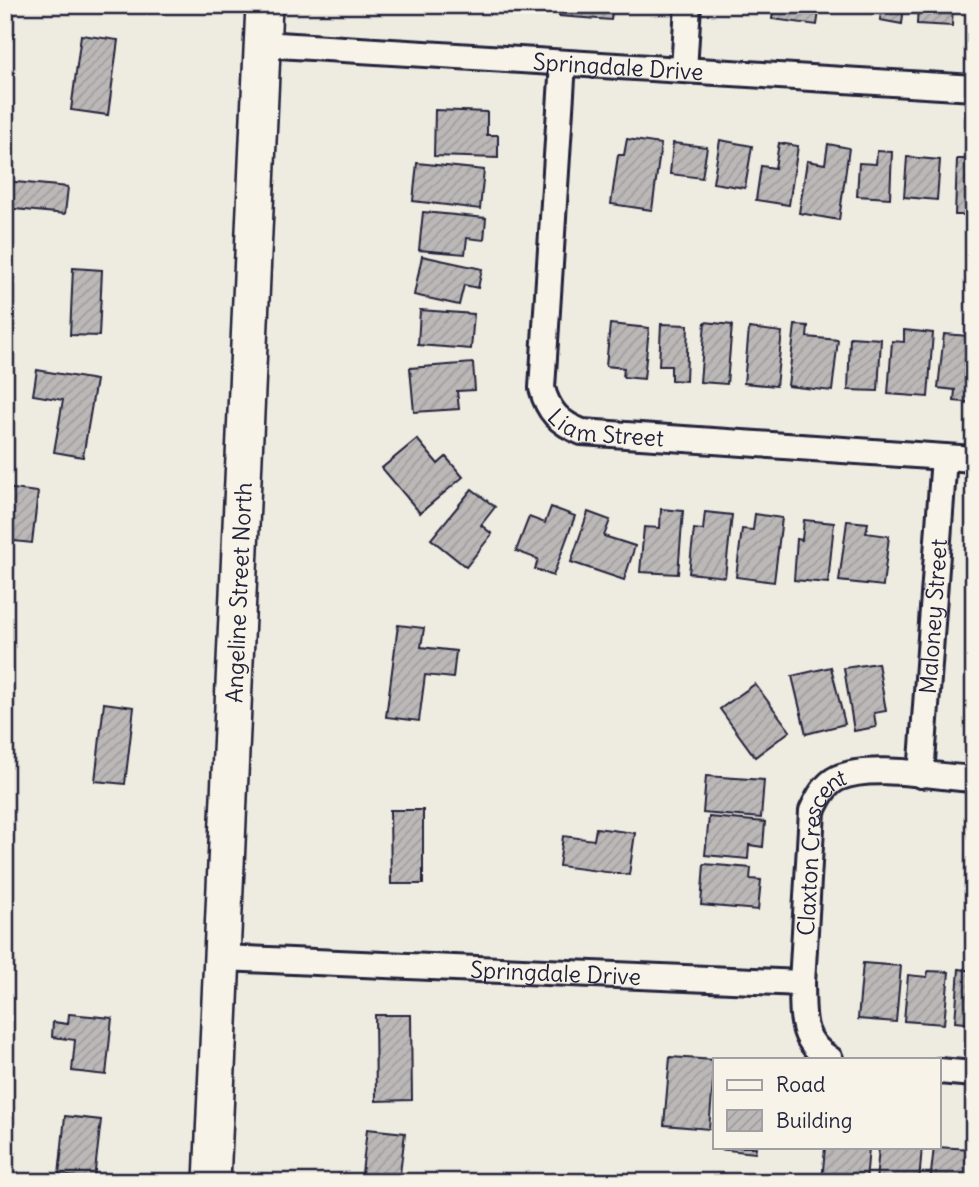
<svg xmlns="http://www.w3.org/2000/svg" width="979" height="1187" viewBox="0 0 979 1187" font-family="Delius,sans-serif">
<defs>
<pattern id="building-hatch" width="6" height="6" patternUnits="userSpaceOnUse" patternTransform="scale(1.75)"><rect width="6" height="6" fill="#bbb8b7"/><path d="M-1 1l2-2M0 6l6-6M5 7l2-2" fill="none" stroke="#a09e9e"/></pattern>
</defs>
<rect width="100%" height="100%" fill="#eeebe1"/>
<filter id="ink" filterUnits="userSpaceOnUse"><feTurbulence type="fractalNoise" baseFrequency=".0143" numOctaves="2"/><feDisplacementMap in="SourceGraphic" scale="14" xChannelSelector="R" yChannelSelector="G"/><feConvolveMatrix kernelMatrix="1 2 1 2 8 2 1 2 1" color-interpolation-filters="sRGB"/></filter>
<g filter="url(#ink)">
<g fill="url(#building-hatch)" stroke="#22223b" stroke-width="2">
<path d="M76,5H115V13L76,11Z"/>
<path d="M560,5H613L611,20L559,16Z"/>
<path d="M774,5H820L817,25L772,19Z"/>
<path d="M882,5H904L902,24L880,20Z"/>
<path d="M918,5H953L952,26L917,24Z"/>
<path d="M81,35L118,40L108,115L71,110Z"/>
<path d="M435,110L487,112V135H498V158L434,156Z"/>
<path d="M627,139L661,144L652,210L611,204L618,155H624Z"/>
<path d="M720,140L752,146L745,188L713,183Z"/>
<path d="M673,143L707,147L702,178L670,174Z"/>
<path d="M779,143L798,146L789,205L756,200L761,166L775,168Z"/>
<path d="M828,144L849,148L839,220L799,213L807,161L825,164Z"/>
<path d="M877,151L892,152L890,198L857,196L859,163L876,164Z"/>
<path d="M907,157L940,160L937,200L904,197Z"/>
<path d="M957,159H974V215H955Z"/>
<path d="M417,163L484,170L480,209L413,201Z"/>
<path d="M5,181L68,187L65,214L5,208Z"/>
<path d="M423,212L486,218L484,240L467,238L465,254L419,250Z"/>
<path d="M422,256L482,269L478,288L464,285L459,305L414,295Z"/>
<path d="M73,268L102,270L99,336L70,335Z"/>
<path d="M420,310L474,314L471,349L418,345Z"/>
<rect x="5" y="312" width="6" height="27"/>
<path d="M705,322L732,325L727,384L700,382Z"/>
<path d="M610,324L649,328L644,379L623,377L624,368L606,366Z"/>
<path d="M661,324L688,325L686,381L671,380V366H659Z"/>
<path d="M795,325L808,326L807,337L838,340L832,391L788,386Z"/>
<path d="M749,328L782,332L776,386L744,383Z"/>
<path d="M904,330L933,333L928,397L888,394L892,341L904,342Z"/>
<path d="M944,334L968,336L967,347L974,348V403L954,401L955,390L938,388Z"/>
<path d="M850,337L881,339L878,391L848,390Z"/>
<path d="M473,363L475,390L457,391L459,409L414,412L410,368Z"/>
<path d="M37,370L96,380L83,457L54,452L63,400L33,395Z"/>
<path d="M417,439L438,464L446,457L463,477L420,513L382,468Z"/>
<path d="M5,488L38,492L32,543L5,540Z"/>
<path d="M472,489L495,507L481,525L492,534L466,567L431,539Z"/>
<path d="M551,507L575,516L553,576L535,569L538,559L516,551L529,517L545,523Z"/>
<path d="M661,509L683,511L678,574L640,572L644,527L660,528Z"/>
<path d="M588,512L610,520L604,536L635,546L624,580L571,562Z"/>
<path d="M705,512L732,515L725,577L689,573L694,529L703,530Z"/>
<path d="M755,514L782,518L774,582L736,577L742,529L753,530Z"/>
<path d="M804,520L834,523L828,583L794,580L797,539L802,540Z"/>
<path d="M847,521L868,523L866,533L889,536L883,586L839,581Z"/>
<path d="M398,625L424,628L421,647L456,651L453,678L425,675L419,721L386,717Z"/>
<path d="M878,663L886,711L874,713L876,727L854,731L844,668Z"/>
<path d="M831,667L845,724L806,734L792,676Z"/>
<path d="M755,684L790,731L755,757L720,709Z"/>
<path d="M104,703L134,707L125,784L95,781Z"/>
<path d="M706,776L764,780L761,818L703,813Z"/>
<path d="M390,810H423V884H391Z"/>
<path d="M709,817L765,822L763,847L749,845L748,859L705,855Z"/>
<path d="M596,828L635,833L629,875L559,866L563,836L594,840Z"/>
<path d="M704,864L751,868L750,879L761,880L758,910L701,905Z"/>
<path d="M863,963L901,966L896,1022L858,1019Z"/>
<path d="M959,969L974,971V1024L955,1022Z"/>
<path d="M928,971L949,972L944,1024L904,1021L908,975L927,977Z"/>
<path d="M69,1014L112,1018L106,1075L72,1071L75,1040L52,1037L53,1022L68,1024Z"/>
<path d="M375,1015H411L412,1100L376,1101Z"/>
<path d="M670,1057L715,1060L709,1129L664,1125Z"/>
<path d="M65,1116L101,1120L94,1179L59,1175Z"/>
<path d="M367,1129L405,1133L399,1182H361Z"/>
<path d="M718,1147H756L755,1153L717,1149Z"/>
<path d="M825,1147H869L866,1182H822Z"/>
<path d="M879,1147H922L919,1182H876Z"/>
<path d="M934,1147L974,1149V1182H930Z"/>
</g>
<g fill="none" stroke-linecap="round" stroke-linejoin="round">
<defs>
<g id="street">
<path id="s1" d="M262,44L974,88"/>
<path id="s2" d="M563,63L542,388C548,411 559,423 582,432L974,459"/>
<path d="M684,70L688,5"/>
<path id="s3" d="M921,775L944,457"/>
<path id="s4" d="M222,958L802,983C803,1016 799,1040 830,1059"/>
<path id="s5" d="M802,983L812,811C818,798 825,784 838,778C871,763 937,777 974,779"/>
<path d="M939,1071L974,1074"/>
</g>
<g id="secondary">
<path id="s6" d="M212,1182L264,5"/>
</g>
</defs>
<use href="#street" stroke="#22223b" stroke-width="30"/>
<use href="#secondary" stroke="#22223b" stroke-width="40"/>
<use href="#street" stroke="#f7f3e8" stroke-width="24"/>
<use href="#secondary" stroke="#f7f3e8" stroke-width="35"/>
</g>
</g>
<g text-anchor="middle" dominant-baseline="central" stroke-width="5" stroke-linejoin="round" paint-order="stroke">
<g font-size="23" fill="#22223b" stroke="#f7f3e8">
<text stroke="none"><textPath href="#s1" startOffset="357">Springdale Drive</textPath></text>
<text stroke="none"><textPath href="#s2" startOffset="411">Liam Street</textPath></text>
<text stroke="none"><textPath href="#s6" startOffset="590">Angeline Street North</textPath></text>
<text stroke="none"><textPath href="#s3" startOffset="159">Maloney Street</textPath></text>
<text stroke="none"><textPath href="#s5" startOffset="135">Claxton Crescent</textPath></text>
<text stroke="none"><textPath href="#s4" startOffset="334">Springdale Drive</textPath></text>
</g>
</g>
<rect width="979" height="1187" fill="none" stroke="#f7f3e8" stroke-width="28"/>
<rect x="14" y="14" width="951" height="1159" fill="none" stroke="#22223b" stroke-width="2.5" filter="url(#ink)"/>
<rect x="713" y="1058" width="228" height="91" fill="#f7f3e8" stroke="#a29fa3" stroke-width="2"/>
<rect x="727" y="1080" width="35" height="10" fill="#f7f3e8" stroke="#a29fa3" stroke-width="2"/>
<text x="776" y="1092" font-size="21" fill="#22223b">Road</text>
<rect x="727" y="1110" width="35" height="21" fill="url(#building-hatch)" stroke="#a29fa3" stroke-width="2"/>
<text x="776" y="1128" font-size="21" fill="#22223b">Building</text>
</svg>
